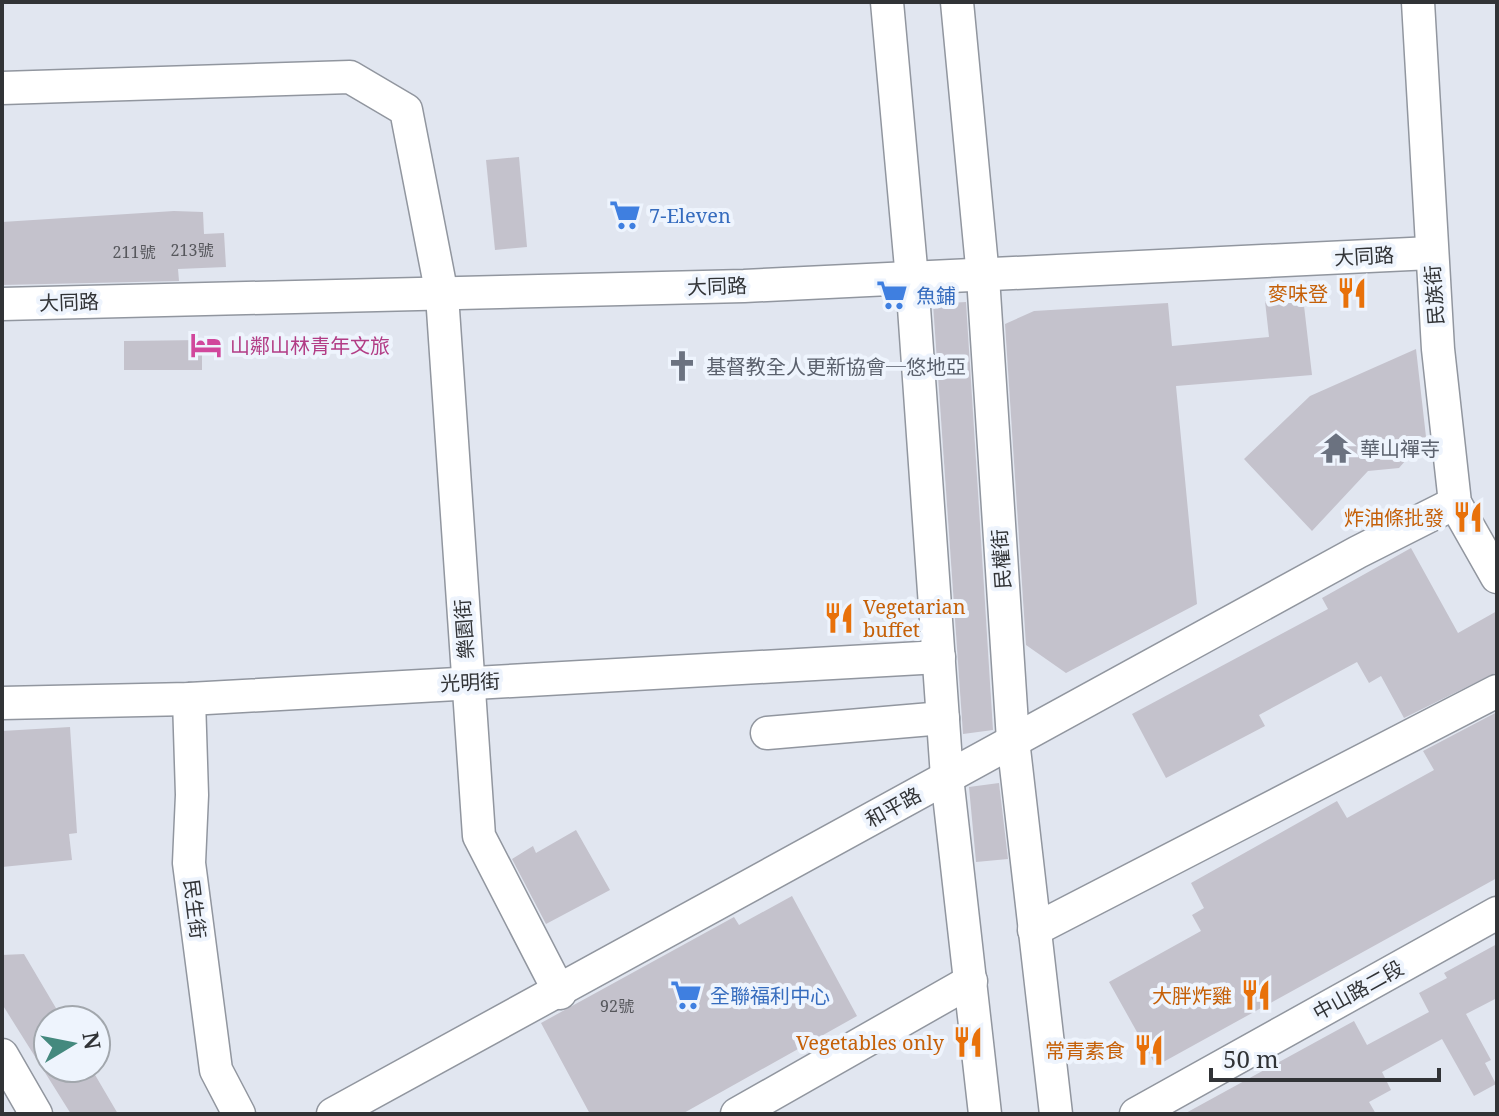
<svg xmlns="http://www.w3.org/2000/svg" width="1499" height="1116" viewBox="0 0 1499 1116" font-family="'Noto Serif','Noto Sans TC',serif">
<rect width="100%" height="100%" fill="#e1e6f0"/>
<g fill="#c4c2cc">
<path d="M519,157L527,247L495,250L486,160Z"/>
<path d="M174,211L203,212L204,234L224,233L226,267L178,269L179,281L2,285V222Z"/>
<path d="M1303,297L1312,375L1176,386L1197,604L1066,673L1026,645L1005,324L1034,311L1168,303L1172,346L1269,337L1265,301Z"/>
<path d="M966,302L993,730L963,734L933,304Z"/>
<path d="M202,340V370H124V341Z"/>
<path d="M1416,349L1426,437L1399,468L1368,471L1312,531L1244,459L1310,396Z"/>
<path d="M1411,548L1458,633L1497,611V672L1404,718L1381,676L1369,683L1357,662L1259,715L1265,726L1166,778L1132,714L1328,609L1322,598Z"/>
<path d="M1497,712V878L1156,1066L1109,982L1201,931L1192,915L1204,908L1191,883L1337,801L1347,818L1434,770L1423,751Z"/>
<path d="M70,727L77,833L69,834L72,860L2,867V731Z"/>
<path d="M999,783L1008,859L976,862L969,787Z"/>
<path d="M576,830L610,890L546,924L512,859L533,846L536,853Z"/>
<path d="M792,896L857,1016L682,1114H590L541,1023L734,917L739,925Z"/>
<path d="M1497,944V998L1466,1014L1491,1060L1485,1063L1496,1084L1474,1096L1442,1039L1382,1072L1391,1090L1369,1102L1376,1114H1184L1354,1021L1367,1045L1429,1012L1419,993L1447,978L1444,973Z"/>
<path d="M24,954L63,1020H48V1068H91L118,1114H71L2,1004V955Z"/>
</g>
<g fill="none" stroke-linecap="round" stroke-linejoin="round">
<defs>
<g id="minor">
<path d="M887,2L912,279L947,777L985,1114"/>
<path d="M957,2L983,277L1013,740L1056,1114"/>
<path d="M1418,2L1438,349L1455,503L1497,577"/>
<path d="M2,88L350,77L406,110L442,295L479,836L560,993"/>
<path d="M2,304L744,286L1431,253"/>
<path d="M189,699L192,795L189,863L216,1070L239,1114"/>
<path d="M2,703L189,699L939,657"/>
<path d="M767,733L943,718"/>
<path d="M1034,930L1497,691"/>
<path d="M2,1055L36,1114"/>
<path d="M333,1114L1358,552L1455,503"/>
<path d="M737,1114L971,981"/>
<path d="M1136,1114L1497,913"/>
</g>
</defs>
<use href="#minor" stroke="#91969f" stroke-width="35"/>
<use href="#minor" stroke="#fff" stroke-width="32"/>
</g>
<defs>
<symbol id="supermarket-bare" viewBox="-9 -9 18 18"><path d="M-6-5.5h2.5l.6 2H6L4.5 2H-2.5L-4.4-4H-6ZM-1.5 3.2a1.3 1.3 0 1 0 .1 0ZM3 3.2a1.3 1.3 0 1 0 .1 0Z" fill="#3f7fe0" stroke="#eef4fd" stroke-width="2.5" paint-order="stroke"/></symbol>
<symbol id="restaurant-bare" viewBox="-9 -9 18 18"><path d="M-5-6h1v4h1v-4h1v4h1v-4h1v5L-1.5 .5V6h-2V.5L-5-1ZM5-6V6H3V1.5H1.5Q1.5-4 5-6Z" fill="#e8710a" stroke="#eef4fd" stroke-width="2.5" paint-order="stroke"/></symbol>
<symbol id="hotel-bare" viewBox="-9 -9 18 18"><path d="M-6-4.5h1.5V1H6V5H4.5V3h-9V5H-6ZM-4 0a1.8 1.8 0 1 1 3.6 0ZM.5 0V-2.5h3Q6-2.5 6 0Z" fill="#d1479c" stroke="#eef4fd" stroke-width="2.5" paint-order="stroke"/></symbol>
<symbol id="church-bare" viewBox="-9 -9 18 18"><path d="M-1.2-6h2.4v3.5h3.3v2.4h-3.3V6h-2.4V-.1h-3.3v-2.4h3.3Z" fill="#6b7280" stroke="#eef4fd" stroke-width="2.5" paint-order="stroke"/></symbol>
<symbol id="temple-bare" viewBox="-9 -9 18 18"><path d="M0-6L5-2H3V0L6.5 2.5H4V6H1.5V3h-3V6H-4V2.5H-6.5L-3 0V-2H-5Z" fill="#6b7280" stroke="#eef4fd" stroke-width="2.5" paint-order="stroke"/></symbol>
</defs>
<g fill-rule="evenodd">
<use href="#supermarket-bare" x="603" y="193" width="44" height="44"/>
<use href="#restaurant-bare" x="1330" y="271" width="44" height="44"/>
<use href="#supermarket-bare" x="870" y="273" width="44" height="44"/>
<use href="#hotel-bare" x="184" y="323" width="44" height="44"/>
<use href="#church-bare" x="660" y="344" width="44" height="44"/>
<use href="#temple-bare" x="1314" y="426" width="44" height="44"/>
<use href="#restaurant-bare" x="1446" y="495" width="44" height="44"/>
<use href="#restaurant-bare" x="817" y="596" width="44" height="44"/>
<use href="#supermarket-bare" x="664" y="973" width="44" height="44"/>
<use href="#restaurant-bare" x="1234" y="973" width="44" height="44"/>
<use href="#restaurant-bare" x="946" y="1020" width="44" height="44"/>
<use href="#restaurant-bare" x="1127" y="1028" width="44" height="44"/>
</g>
<g text-anchor="middle" dominant-baseline="central" stroke-width="8" stroke-linejoin="round" paint-order="stroke">
<g font-size="16" fill="#56575c">
<text x="192" y="250">213號</text>
<text x="134" y="252">211號</text>
<text x="617" y="1006">92號</text>
</g>
<g font-size="20" fill="#366cbe" stroke="#eef4fd" text-anchor="start">
<text x="649" y="215">7-Eleven</text>
<text x="916" y="295">魚鋪</text>
<text x="710" y="995">全聯福利中心</text>
</g>
<g font-size="20" fill="#313336" stroke="#eef4fd">
<text transform="translate(1364 256) rotate(-3)">大同路</text>
<text transform="translate(717 286) rotate(-2)">大同路</text>
<text transform="translate(1434 295) rotate(-94)">民族街</text>
<text transform="translate(69 302) rotate(-2)">大同路</text>
<text transform="translate(1001 559) rotate(-94)">民權街</text>
<text transform="translate(464 629) rotate(-94)">樂園街</text>
<text transform="translate(470 682) rotate(-3)">光明街</text>
<text transform="translate(893 807) rotate(-29)">和平路</text>
<text transform="translate(195 909) rotate(83)">民生街</text>
<text transform="translate(1358 990) rotate(-29)">中山路二段</text>
</g>
<g font-size="20" fill="#c56008" stroke="#eef4fd" text-anchor="end">
<text x="1328" y="293">麥味登</text>
<text x="1444" y="517">炸油條批發</text>
<text x="863" y="606" text-anchor="start">Vegetarian<tspan x="863" dy="23">buffet</tspan></text>
<text x="1232" y="995">大胖炸雞</text>
<text x="944" y="1042">Vegetables only</text>
<text x="1125" y="1050">常青素食</text>
</g>
<g font-size="20" fill="#b23c85" stroke="#eef4fd" text-anchor="start">
<text x="230" y="345">山鄰山林青年文旅</text>
</g>
<g font-size="20" fill="#5b616d" stroke="#eef4fd" text-anchor="start">
<text x="706" y="366">基督教全人更新協會─悠地亞</text>
<text x="1360" y="448">華山禪寺</text>
</g>
</g>
<rect width="1499" height="1116" fill="none" stroke="#313336" stroke-width="8"/>
<g transform="translate(72 1044) rotate(80)"><circle r="38" fill="#eef4fd" stroke="#a2a7ad" stroke-width="2"/>
<path d="M0-6L14 30L0 20L-14 30Z" fill="#44897e"/>
<text y="-12" font-size="22" font-weight="bold" text-anchor="middle" fill="#313336">N</text>
</g>
<path d="M1211 1068v12h228v-12" fill="none" stroke="#313336" stroke-width="4"/>
<text x="1223" y="1068" font-size="24" fill="#313336" stroke="#eef4fd" stroke-width="6" paint-order="stroke">50 m</text>
</svg>
